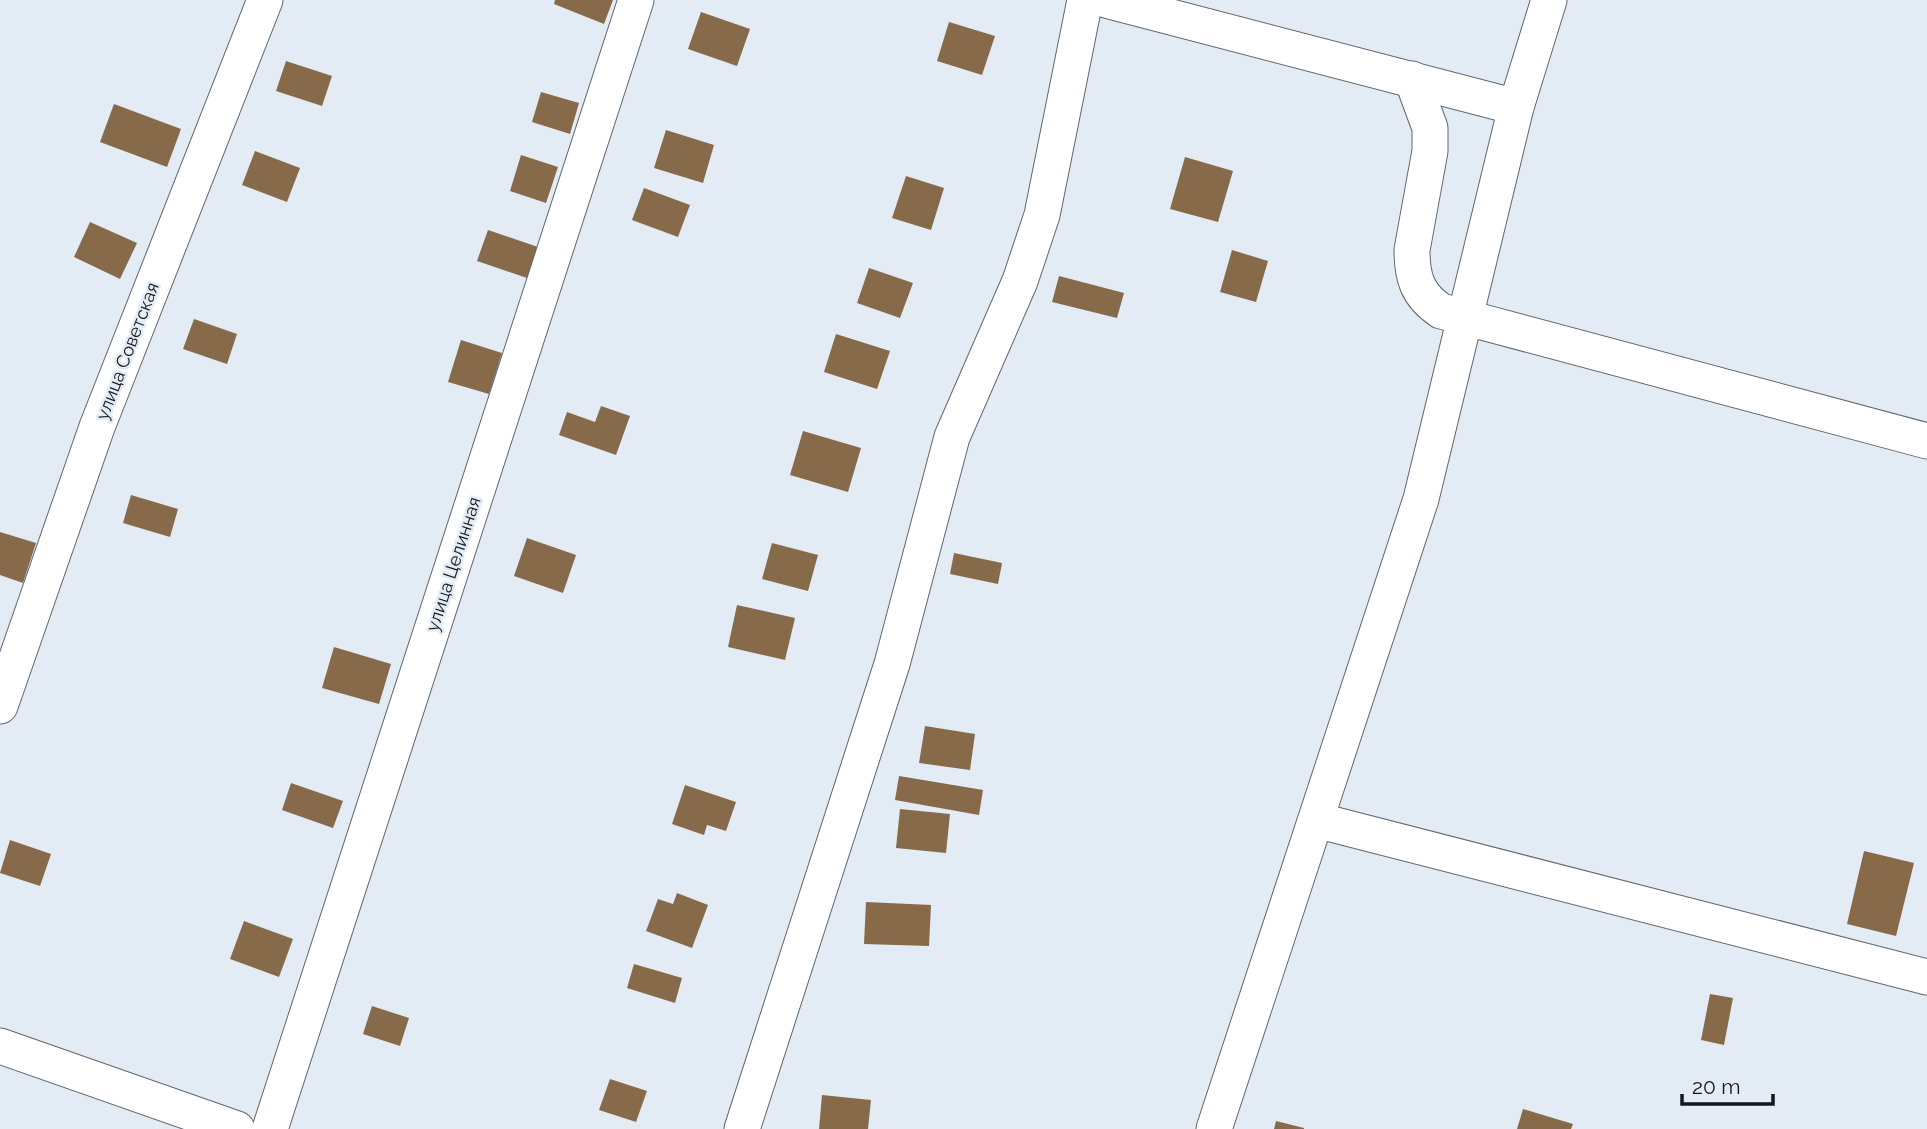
<svg xmlns="http://www.w3.org/2000/svg" width="1927" height="1129" viewBox="0 0 1927 1129" font-family="Raleway,sans-serif">
<rect width="100%" height="100%" fill="#e3ecf5"/>
<g fill="#866a49">
<path d="M555,0H613L604,24L554,4Z"/>
<path d="M701,12L750,29L737,66L688,49Z"/>
<path d="M949,22L995,36L982,75L937,61Z"/>
<path d="M286,61L332,76L322,106L276,91Z"/>
<path d="M541,92L579,103L570,134L532,122Z"/>
<path d="M114,104L181,129L167,167L100,142Z"/>
<path d="M666,130L714,145L703,183L654,168Z"/>
<path d="M255,151L300,168L287,202L242,185Z"/>
<path d="M521,155L558,167L546,203L510,191Z"/>
<path d="M1185,157L1233,171L1218,222L1170,209Z"/>
<path d="M906,176L944,188L931,230L892,218Z"/>
<path d="M644,188L690,205L678,237L632,220Z"/>
<path d="M90,222L137,243L120,279L74,257Z"/>
<path d="M488,230L538,247L527,278L477,261Z"/>
<path d="M1232,250L1268,261L1256,302L1220,292Z"/>
<path d="M869,268L913,283L900,318L857,303Z"/>
<path d="M1059,276L1124,293L1117,318L1052,302Z"/>
<path d="M194,319L237,334L227,364L183,349Z"/>
<path d="M836,334L890,351L877,389L824,372Z"/>
<path d="M461,340L502,353L489,394L448,382Z"/>
<path d="M601,406L630,416L616,455L559,435L567,412L595,422Z"/>
<path d="M803,431L861,448L848,492L790,475Z"/>
<path d="M131,495L178,509L170,537L123,523Z"/>
<path d="M0,532L36,543L23,583L0,575Z"/>
<path d="M527,538L576,555L563,593L514,576Z"/>
<path d="M772,543L818,555L808,591L762,579Z"/>
<path d="M954,553L1002,563L998,584L950,574Z"/>
<path d="M737,605L795,618L785,660L728,647Z"/>
<path d="M334,647L391,664L379,704L322,688Z"/>
<path d="M925,726L975,734L970,770L919,763Z"/>
<path d="M899,776L983,790L979,815L895,800Z"/>
<path d="M291,783L343,801L333,828L282,810Z"/>
<path d="M685,785L736,802L726,831L707,825L704,835L672,824Z"/>
<path d="M900,809L950,814L946,853L896,848Z"/>
<path d="M10,840L51,854L40,886L0,873Z"/>
<path d="M1864,851L1914,863L1896,936L1847,924Z"/>
<path d="M677,893L708,905L692,948L646,931L658,899L673,904Z"/>
<path d="M866,902L931,905L929,946L864,944Z"/>
<path d="M244,921L293,939L279,977L230,959Z"/>
<path d="M634,964L682,978L675,1003L627,988Z"/>
<path d="M1710,994L1733,998L1724,1045L1701,1040Z"/>
<path d="M372,1006L409,1018L400,1046L363,1034Z"/>
<path d="M610,1079L647,1091L636,1122L599,1110Z"/>
<path d="M822,1095L871,1100L868,1129H819Z"/>
<path d="M1523,1109L1573,1124L1571,1129H1517Z"/>
<path d="M1276,1121L1304,1128V1129H1274Z"/>
</g>
<g fill="none" stroke-linecap="round" stroke-linejoin="round">
<defs>
<g id="street">
<path d="M1106,0L1516,107"/>
<path d="M1412,79L1430,128V151L1412,250C1412,277 1417,295 1441,311L1927,441"/>
<path d="M0,706L97,427L265,0"/>
<path d="M1316,820L1927,977"/>
<path d="M0,1046L237,1129"/>
<path d="M270,1129L636,0"/>
<path d="M742,1129L892,664L952,437L1020,281L1042,215L1085,0"/>
<path d="M1214,1129L1421,499L1516,107L1549,0"/>
</g>
</defs>
<use href="#street" stroke="#5f676e" stroke-width="37"/>
<use href="#street" stroke="#fff" stroke-width="35"/>
</g>
<g text-anchor="middle" dominant-baseline="central" stroke-width="5" stroke-linejoin="round" paint-order="stroke">
<g font-size="18" fill="#15181b" stroke="#e3ecf5">
<text transform="translate(127 351) rotate(-69)">улица Советская</text>
<text transform="translate(453 564) rotate(-72)">улица Целинная</text>
</g>
</g>
<path d="M1682 1094v10h91v-10" fill="none" stroke="#15181b" stroke-width="3.5"/>
<text x="1692" y="1094" font-size="21" fill="#15181b" stroke="#e3ecf5" stroke-width="5" paint-order="stroke">20 m</text>
</svg>
